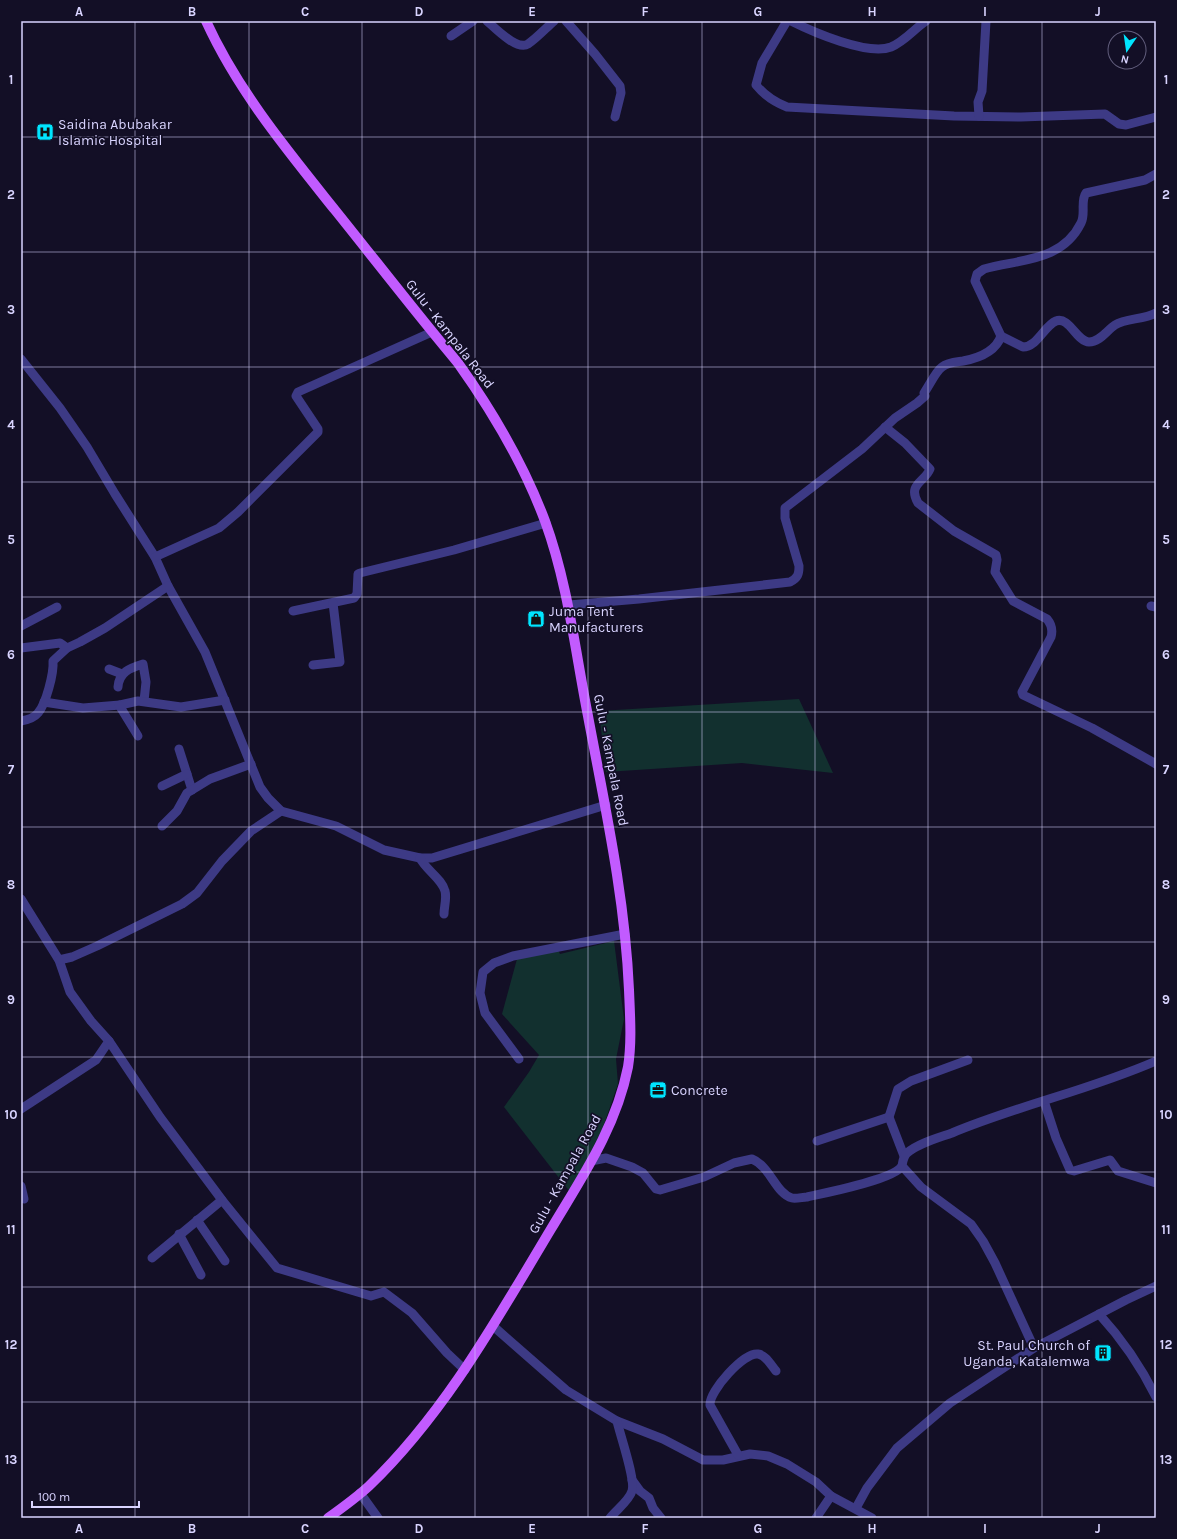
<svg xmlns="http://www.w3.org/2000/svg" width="1177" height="1539" viewBox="0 0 1177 1539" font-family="Karla,sans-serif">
<rect width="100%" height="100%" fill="#130f26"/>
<g fill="#12302f">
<path d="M799,699L833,773L742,763L606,772L599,711Z"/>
<path d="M614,941L624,1019L616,1059L618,1084L601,1133L570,1192L504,1107L529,1072L539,1055L502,1014L517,959L558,950L560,954Z"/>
</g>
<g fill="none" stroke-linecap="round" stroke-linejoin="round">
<g stroke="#3d3a85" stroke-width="9">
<path d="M487,21C495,28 517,51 528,44C537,38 546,28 554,21"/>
<path d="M566,21L595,54L620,86L621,93L615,117"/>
<path d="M787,21L762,63L756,85C765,96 774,102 787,107L954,116L1021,117L1105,114L1119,124L1126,125L1156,117"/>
<path d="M791,21C813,32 868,56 891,47C905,41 914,29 926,21"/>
<path d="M451,36L473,21"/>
<path d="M979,116L978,102L982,91L986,21"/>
<path d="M1156,174L1145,180L1086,193C1080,201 1086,214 1081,223C1062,262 1019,259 984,269L977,274L975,281L1001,336L1023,347C1037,347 1044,326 1056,321C1069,316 1077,342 1089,342C1100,342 1107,330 1115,325C1126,318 1143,320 1156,313"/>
<path d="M21,359L60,408L87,447L115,494L155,557L168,586L205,652L260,787L268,798L281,811L336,826L384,850L420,858H432L606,805"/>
<path d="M885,427L905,443L930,469C925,482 907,484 918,503L954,531L996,555L997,560L995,572L1013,601L1047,619C1052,625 1053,630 1051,637L1022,692L1023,695L1092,728L1156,764"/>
<path d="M155,557L219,528L238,512L318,432V429L296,396L298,392L432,332"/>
<path d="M569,605L639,599L790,582C798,578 799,574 799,566L785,518V508L862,449L895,418L917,403L925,396L924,393C929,386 936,371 942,367C948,362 956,362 963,361C979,358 996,351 1001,336"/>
<path d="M1151,606L1156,607"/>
<path d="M293,611L354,598L357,594L358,574L360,573L454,550L546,523"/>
<path d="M21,626L57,607"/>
<path d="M21,648L60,643L67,648"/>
<path d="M313,665L340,662L333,603"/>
<path d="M109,669L122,674"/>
<path d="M118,687C119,672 130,668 143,664L146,682L144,701"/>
<path d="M44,702L83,708L120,705L138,701L181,707L225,700"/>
<path d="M119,705L138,736"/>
<path d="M21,721C27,720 34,718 38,713C46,704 54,673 53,661L67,648L80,642L105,628L168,586"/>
<path d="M179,749L192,790"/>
<path d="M162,786L187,774"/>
<path d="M162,826L177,811L187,793L210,779L251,764"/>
<path d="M420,858C426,870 442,879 445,891C447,898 444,907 444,914"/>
<path d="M21,899L59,960L70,992L91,1021L109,1041L96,1060L21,1109"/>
<path d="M59,960L72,957L97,946L182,904L197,893L222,861L251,831L281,811"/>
<path d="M109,1041L160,1117L222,1200L277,1268L371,1296L384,1292L412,1313L447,1353L465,1370"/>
<path d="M519,1059L485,1013L480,993L483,972L494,963L513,956L625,934"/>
<path d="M1044,1101L1056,1138L1070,1170L1074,1171L1110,1160L1118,1171L1156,1183"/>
<path d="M817,1141L889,1117"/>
<path d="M904,1156L889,1117L898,1089L911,1081L968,1060"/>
<path d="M591,1161L606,1158L632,1167L643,1173L656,1189L660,1190L704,1177L734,1163L752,1159C770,1166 776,1194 792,1198C796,1199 803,1197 807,1197C825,1193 895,1179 902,1166"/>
<path d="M21,1186L24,1199"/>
<path d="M197,1220L225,1261"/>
<path d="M179,1234L201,1275"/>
<path d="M152,1258L222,1200"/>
<path d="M1099,1314C1122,1339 1141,1367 1156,1397"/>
<path d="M493,1326L566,1390L617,1421L663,1439L703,1460H723L750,1454L768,1456L787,1464L816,1482L831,1496L872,1518"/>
<path d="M1034,1348L995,1263L983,1241L971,1224L921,1187L902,1166C903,1161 903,1157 907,1153C919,1143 938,1138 952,1133C1019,1105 1090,1090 1156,1061"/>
<path d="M738,1455L710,1405C709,1391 744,1352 758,1354C766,1355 771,1365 776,1371"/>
<path d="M632,1480L640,1491L649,1498L653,1508L661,1518"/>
<path d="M360,1493L378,1518"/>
<path d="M856,1508L867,1488L897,1448L950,1403L1034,1348L1126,1300L1156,1286"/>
<path d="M610,1518C616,1510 629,1501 632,1491C636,1480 620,1435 617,1421"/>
<path d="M816,1518L831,1496"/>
</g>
<path stroke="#c25bff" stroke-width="10" d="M206,21C238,91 287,150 335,210C376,261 416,313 458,363C493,412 524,465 545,521C568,584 575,650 588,716C605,807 625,897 629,990C630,1015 632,1042 628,1067C616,1128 582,1177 551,1229C497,1319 445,1413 369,1486C356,1498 342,1508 328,1518"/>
</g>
<path fill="none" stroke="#d9d4ff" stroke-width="1" stroke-opacity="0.55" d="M135,21V1518M249,21V1518M362,21V1518M475,21V1518M588,21V1518M702,21V1518M815,21V1518M928,21V1518M1042,21V1518M21,137H1156M21,252H1156M21,367H1156M21,482H1156M21,597H1156M21,712H1156M21,827H1156M21,942H1156M21,1057H1156M21,1172H1156M21,1287H1156M21,1402H1156"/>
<defs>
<symbol id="hospital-square" viewBox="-11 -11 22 22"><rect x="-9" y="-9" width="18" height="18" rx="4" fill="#00e5ff" stroke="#130f26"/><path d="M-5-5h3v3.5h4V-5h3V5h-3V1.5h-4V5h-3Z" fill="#111"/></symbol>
<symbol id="shop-square" viewBox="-11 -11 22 22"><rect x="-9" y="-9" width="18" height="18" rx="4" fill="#00e5ff" stroke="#130f26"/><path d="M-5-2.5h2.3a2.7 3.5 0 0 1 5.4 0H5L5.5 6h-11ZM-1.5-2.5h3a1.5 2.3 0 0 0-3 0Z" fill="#111"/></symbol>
<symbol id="office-square" viewBox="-11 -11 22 22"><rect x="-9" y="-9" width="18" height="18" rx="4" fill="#00e5ff" stroke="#130f26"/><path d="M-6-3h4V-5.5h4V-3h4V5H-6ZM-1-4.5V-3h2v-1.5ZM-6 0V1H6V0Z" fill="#111"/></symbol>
<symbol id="building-square" viewBox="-11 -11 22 22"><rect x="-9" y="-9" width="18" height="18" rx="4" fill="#00e5ff" stroke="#130f26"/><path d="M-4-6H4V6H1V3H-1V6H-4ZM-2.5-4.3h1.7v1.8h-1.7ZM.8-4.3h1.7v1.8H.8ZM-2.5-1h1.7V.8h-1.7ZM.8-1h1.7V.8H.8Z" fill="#111"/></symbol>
</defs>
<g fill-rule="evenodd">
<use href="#hospital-square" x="35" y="122" width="20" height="20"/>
<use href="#shop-square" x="526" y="609" width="20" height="20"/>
<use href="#office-square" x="648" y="1080" width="20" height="20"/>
<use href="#building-square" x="1093" y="1343" width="20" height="20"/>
</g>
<g text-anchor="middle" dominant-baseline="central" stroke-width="3.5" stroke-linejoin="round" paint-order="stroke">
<g font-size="14" fill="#d9d4ff" stroke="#130f26" text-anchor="start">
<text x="58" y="124">Saidina Abubakar<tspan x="58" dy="16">Islamic Hospital</tspan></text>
<text x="549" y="611">Juma Tent<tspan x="549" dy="16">Manufacturers</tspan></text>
<text x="671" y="1090">Concrete</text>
<text x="1090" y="1345" text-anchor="end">St. Paul Church of<tspan x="1090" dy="16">Uganda, Katalemwa</tspan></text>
</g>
<g font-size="14" fill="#d9d4ff" stroke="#130f26">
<text transform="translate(450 334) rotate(52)">Gulu - Kampala Road</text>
<text transform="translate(611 760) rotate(79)">Gulu - Kampala Road</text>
<text transform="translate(565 1174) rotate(-61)">Gulu - Kampala Road</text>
</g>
</g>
<rect width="1177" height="1539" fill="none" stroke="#130f26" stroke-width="44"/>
<g transform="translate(1127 50) rotate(193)"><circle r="19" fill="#130f26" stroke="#625e7d"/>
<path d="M0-3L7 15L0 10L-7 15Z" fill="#00e5ff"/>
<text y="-6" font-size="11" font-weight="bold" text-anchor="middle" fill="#d9d4ff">N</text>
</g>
<path d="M32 1501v6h107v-6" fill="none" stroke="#d9d4ff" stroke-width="2"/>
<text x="38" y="1501" font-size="12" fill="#d9d4ff" stroke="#130f26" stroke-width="3" paint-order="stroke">100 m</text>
<rect x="22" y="22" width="1133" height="1495" fill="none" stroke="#d9d4ff" stroke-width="1.5"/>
<g font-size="13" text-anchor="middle" font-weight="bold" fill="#d9d4ff">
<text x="79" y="16">A</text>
<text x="192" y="16">B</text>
<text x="305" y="16">C</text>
<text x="419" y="16">D</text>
<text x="532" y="16">E</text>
<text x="645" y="16">F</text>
<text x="758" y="16">G</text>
<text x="872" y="16">H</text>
<text x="985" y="16">I</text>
<text x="1098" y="16">J</text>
<text x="11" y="84">1</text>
<text x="1166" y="84">1</text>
<text x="11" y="199">2</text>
<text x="1166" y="199">2</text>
<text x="11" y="314">3</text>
<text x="1166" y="314">3</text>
<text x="11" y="429">4</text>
<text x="1166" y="429">4</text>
<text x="11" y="544">5</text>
<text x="1166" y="544">5</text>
<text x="11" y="659">6</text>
<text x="1166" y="659">6</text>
<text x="11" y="774">7</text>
<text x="1166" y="774">7</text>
<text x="11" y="889">8</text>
<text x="1166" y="889">8</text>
<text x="11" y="1004">9</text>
<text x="1166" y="1004">9</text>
<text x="11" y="1119">10</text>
<text x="1166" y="1119">10</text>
<text x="11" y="1234">11</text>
<text x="1166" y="1234">11</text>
<text x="11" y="1349">12</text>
<text x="1166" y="1349">12</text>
<text x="11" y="1464">13</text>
<text x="1166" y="1464">13</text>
<text x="79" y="1533">A</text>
<text x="192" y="1533">B</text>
<text x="305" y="1533">C</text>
<text x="419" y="1533">D</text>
<text x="532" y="1533">E</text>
<text x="645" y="1533">F</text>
<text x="758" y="1533">G</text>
<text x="872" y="1533">H</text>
<text x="985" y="1533">I</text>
<text x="1098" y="1533">J</text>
</g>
</svg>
